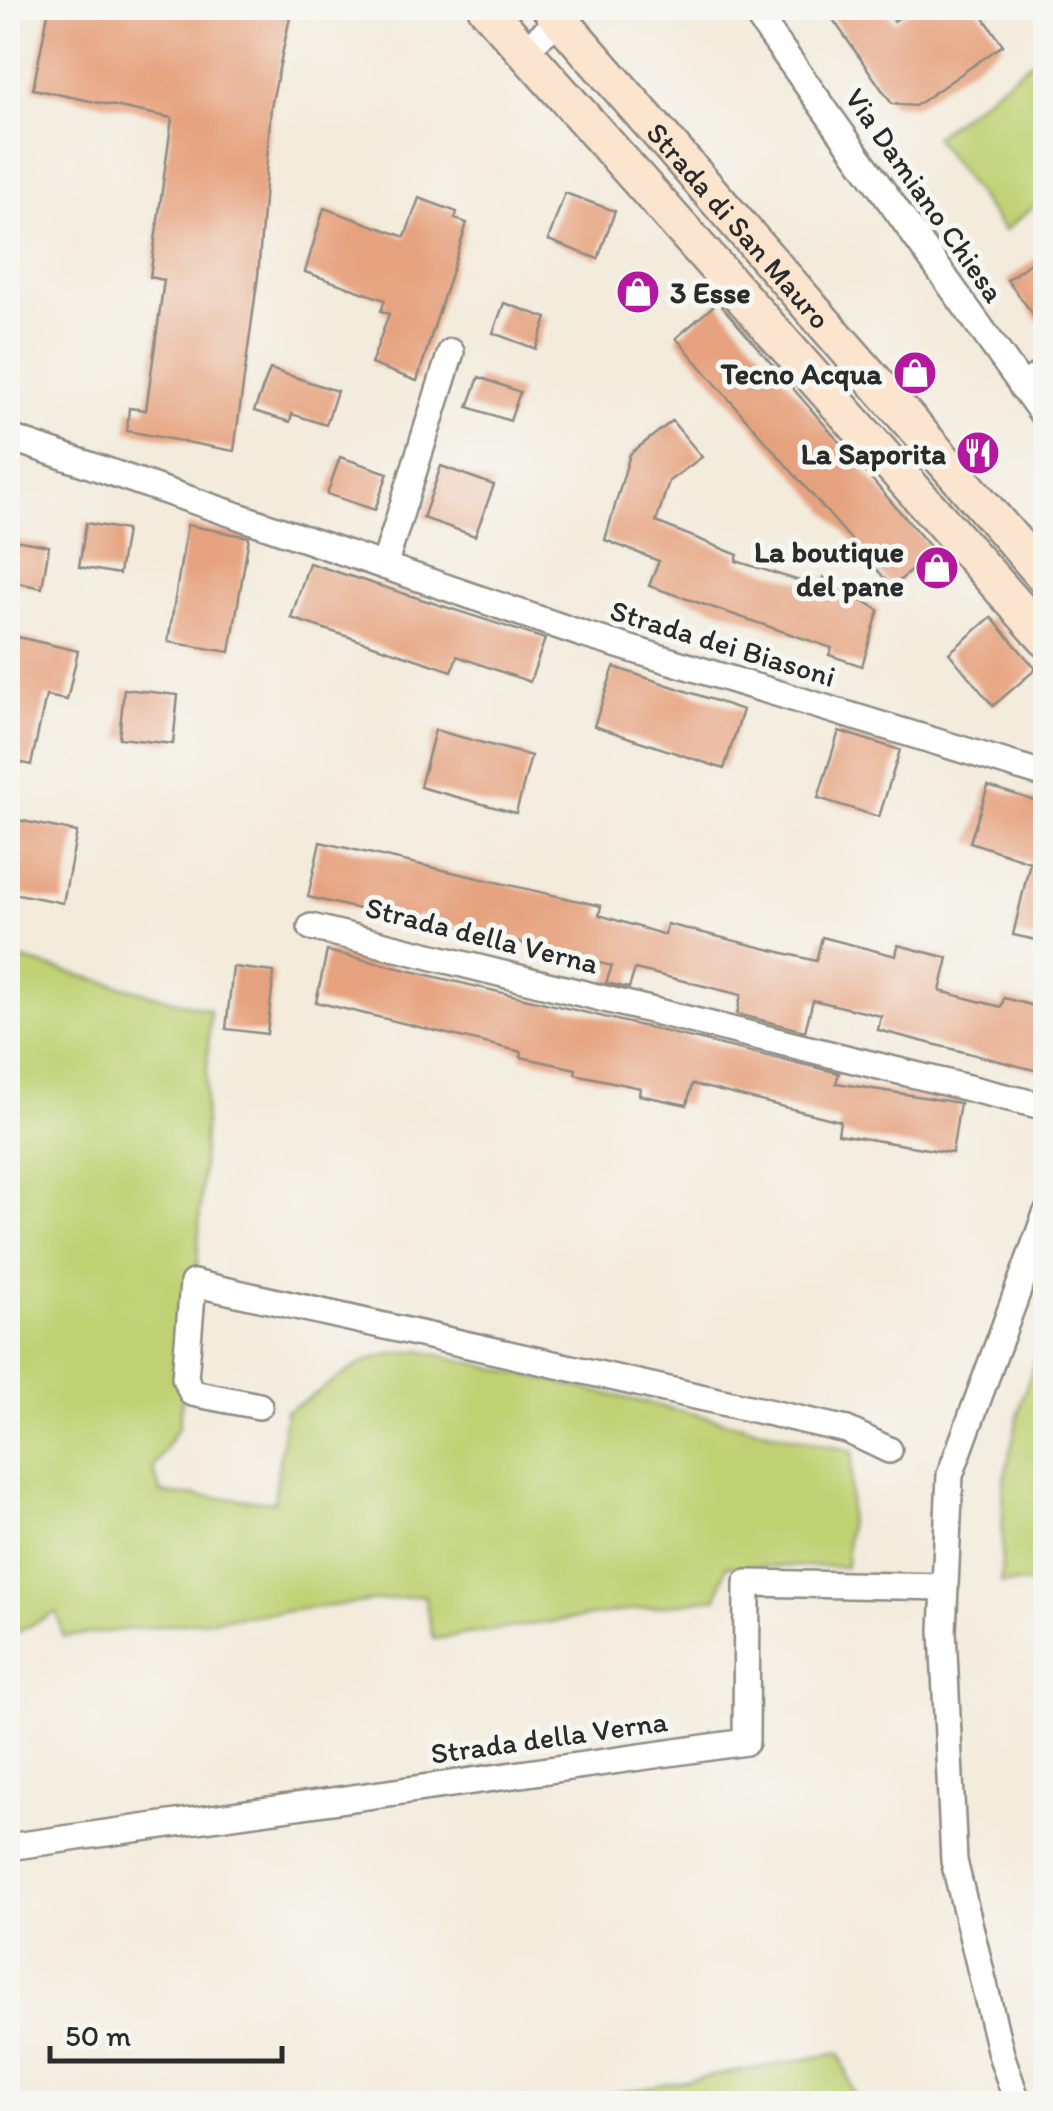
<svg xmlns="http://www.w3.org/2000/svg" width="1053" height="2111" viewBox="0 0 1053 2111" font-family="Itim,sans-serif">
<rect width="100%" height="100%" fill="#f6f6f2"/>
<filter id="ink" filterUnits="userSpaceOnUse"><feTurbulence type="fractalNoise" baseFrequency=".01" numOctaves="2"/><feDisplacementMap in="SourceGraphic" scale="20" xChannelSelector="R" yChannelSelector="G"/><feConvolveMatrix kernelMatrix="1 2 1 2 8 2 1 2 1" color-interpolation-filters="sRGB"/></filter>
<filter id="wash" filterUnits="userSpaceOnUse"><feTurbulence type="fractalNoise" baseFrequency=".0048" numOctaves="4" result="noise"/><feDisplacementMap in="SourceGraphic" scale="40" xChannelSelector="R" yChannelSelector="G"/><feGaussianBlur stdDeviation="2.25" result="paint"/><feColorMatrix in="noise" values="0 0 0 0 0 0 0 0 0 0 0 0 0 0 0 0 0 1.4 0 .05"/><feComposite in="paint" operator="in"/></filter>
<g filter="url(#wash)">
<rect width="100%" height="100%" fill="#f3ebdb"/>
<g fill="#c0d173" stroke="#767e4f" stroke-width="2.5">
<path d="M1045,51V197L1004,231L934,137Z"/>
<path d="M8,956L210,1010L197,1273L179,1426L153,1468L161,1493L274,1502L286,1411C342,1383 353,1352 422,1351L853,1451L846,1567L726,1566L717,1598L433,1639L424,1595L63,1637L57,1612L8,1637Z"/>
<path d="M1045,1334V1584L1001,1583L1004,1481L1022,1398Z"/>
<path d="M840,2053L857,2103H562Z"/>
</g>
<g id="blocks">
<g fill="#e6a27e">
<path d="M49,8H246L290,17L271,107L258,276L234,451L127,431L129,408L146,410L164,280L150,277L172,118L33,89Z"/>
<path d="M825,8H884L894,21L914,8H977L1003,45L915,106L892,104Z"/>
<path d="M565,193L615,211L598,259L548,240Z"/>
<path d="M419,198L457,212L455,219L467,223L417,381L371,364L389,314L381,311L385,300L305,272L324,208L405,237Z"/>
<path d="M1046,251V331L1007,280Z"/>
<path d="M718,302L934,551L892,587L676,338Z"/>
<path d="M504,303L547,318L536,349L493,333Z"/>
<path d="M270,369L337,391L326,425L292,414L290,422L254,411Z"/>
<path d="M479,377L520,392L510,421L468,407Z"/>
<path d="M672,421L702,457L669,481L656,522L738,555L736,561L819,587L823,577L879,610L862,666L829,655L832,648L649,586L659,561L605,540L630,454Z"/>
<path d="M340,457L388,473L375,510L327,494Z"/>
<path d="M441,466L494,485L475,536L423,518Z"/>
<path d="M86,523L126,530L119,574L79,567Z"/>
<path d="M187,525L249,537L230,652L168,642Z"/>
<path d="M8,539L49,546L42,588L8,581Z"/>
<path d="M309,563L545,639L530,682L457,656L452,671L291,618Z"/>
<path d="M991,617L1036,669L993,706L949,653Z"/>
<path d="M18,637L78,651L67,700L46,696L31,765L8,759V681Z"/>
<path d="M614,667L743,710L724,769L594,726Z"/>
<path d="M124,689L178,695L173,744L119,738Z"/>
<path d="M435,730L531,756L516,813L420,787Z"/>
<path d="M839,731L900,750L879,817L818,798Z"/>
<path d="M988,786L1046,804L1038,839L1046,840V942L1013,935L1030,862L970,842Z"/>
<path d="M8,818L77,832L63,903L8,892Z"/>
<path d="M320,842L601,906L599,915L665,935L667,924L816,961L822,937L896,956L898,945L948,958L940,991L1001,1007L1004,998L1046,1009V1073L878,1030L881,1016L813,1000L805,1031L737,1014L741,995L635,969L629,988L606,983L612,966L416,916L414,922L308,897Z"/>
<path d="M327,951L839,1073L836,1083L960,1103L952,1153L838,1134L840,1121L692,1084L687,1105L639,1095L640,1088L575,1074L576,1069L521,1057L522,1052L316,1002Z"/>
<path d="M233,967L274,972L267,1034L226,1029Z"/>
</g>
</g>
</g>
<g filter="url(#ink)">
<use href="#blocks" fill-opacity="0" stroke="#8f8b83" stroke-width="2.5"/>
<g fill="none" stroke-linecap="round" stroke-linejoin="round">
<defs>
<g id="street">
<path d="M752,8L1046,419"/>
<path d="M523,50L576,8"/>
<path d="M1022,387L1046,370"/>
<path d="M8,437L585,635L1046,775"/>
<path d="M384,566L451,352"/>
<path d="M311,927L1046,1107"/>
<path d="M259,1406L192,1393L185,1378L193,1283L847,1430L889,1450"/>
<path d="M8,1847L746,1742L747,1583L945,1587"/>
<path d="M1018,2104L1001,2054L954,1861L943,1631L950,1475L1046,1214"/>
</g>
<g id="secondary">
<path d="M486,8L1046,639"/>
<path id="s1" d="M550,8L1046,578"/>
</g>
</defs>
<use href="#street" stroke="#8f8b83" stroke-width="30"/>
<use href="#secondary" stroke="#8f8b83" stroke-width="40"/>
<use href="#street" stroke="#fff" stroke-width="25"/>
<use href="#secondary" stroke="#fce5cf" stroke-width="35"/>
</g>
</g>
<defs>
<symbol id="shop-disc" viewBox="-11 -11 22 22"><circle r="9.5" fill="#b5179e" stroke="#f6f6f2"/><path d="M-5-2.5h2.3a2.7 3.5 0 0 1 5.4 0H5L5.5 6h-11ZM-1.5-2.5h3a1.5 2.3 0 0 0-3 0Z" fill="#fff"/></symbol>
<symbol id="restaurant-disc" viewBox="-11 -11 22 22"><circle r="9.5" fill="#b5179e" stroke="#f6f6f2"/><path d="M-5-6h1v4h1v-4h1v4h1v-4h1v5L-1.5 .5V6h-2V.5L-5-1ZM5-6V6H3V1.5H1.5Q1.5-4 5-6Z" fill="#fff"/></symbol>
</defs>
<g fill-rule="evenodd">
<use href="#shop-disc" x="613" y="267" width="50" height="50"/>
<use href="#shop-disc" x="890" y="348" width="50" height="50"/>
<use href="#restaurant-disc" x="953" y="428" width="50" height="50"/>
<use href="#shop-disc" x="912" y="543" width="50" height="50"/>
</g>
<g text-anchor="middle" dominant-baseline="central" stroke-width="10" stroke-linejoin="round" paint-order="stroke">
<g font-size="30" fill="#2b2b2b" stroke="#f6f6f2">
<text transform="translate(925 195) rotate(55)">Via Damiano Chiesa</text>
<text stroke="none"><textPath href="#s1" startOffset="288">Strada di San Mauro</textPath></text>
<text transform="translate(723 643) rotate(17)">Strada dei Biasoni</text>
<text transform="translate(482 935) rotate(14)">Strada della Verna</text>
<text transform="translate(549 1737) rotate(-8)">Strada della Verna</text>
</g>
<g font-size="30" font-weight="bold" fill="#2b2b2b" stroke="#f6f6f2" text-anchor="end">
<text x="670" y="292" text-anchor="start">3 Esse</text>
<text x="882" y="373">Tecno Acqua</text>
<text x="946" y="453">La Saporita</text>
<text x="904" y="551">La boutique<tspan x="904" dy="34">del pane</tspan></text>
</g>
</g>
<rect width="1053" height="2111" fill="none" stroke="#f6f6f2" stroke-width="40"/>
<path d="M50 2046v15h232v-15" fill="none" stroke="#2b2b2b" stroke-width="5"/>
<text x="65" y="2046" font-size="30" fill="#2b2b2b" stroke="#f6f6f2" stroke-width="8" paint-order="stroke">50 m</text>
</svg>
